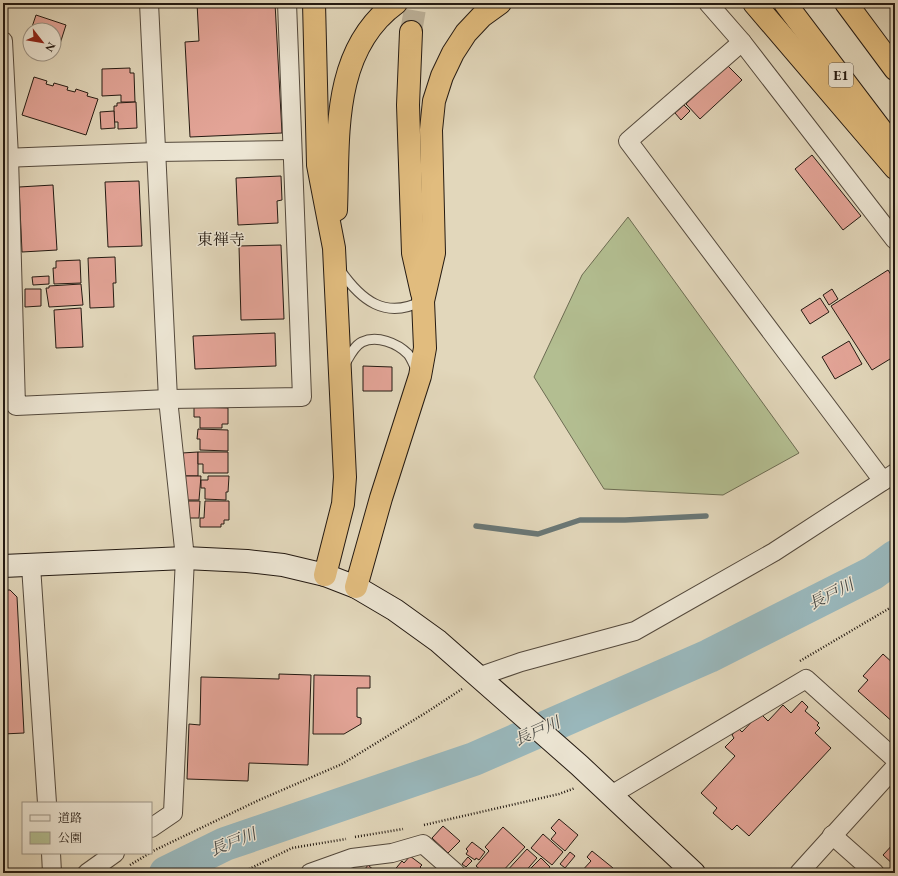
<svg xmlns="http://www.w3.org/2000/svg" width="898" height="876" viewBox="0 0 898 876" font-family="'EB Garamond','Noto Serif JP',serif">
<rect width="100%" height="100%" fill="#e2d7bb"/>
<filter id="stains"><feTurbulence type="fractalNoise" baseFrequency=".005" numOctaves="4"/><feColorMatrix values="0 0 0 0 .2 0 0 0 0 .09 0 0 0 0 .02 0 0 0 .5 -.17"/></filter>
<radialGradient id="worn" r=".72"><stop offset=".6" stop-color="#630" stop-opacity="0"/><stop offset="1" stop-color="#630" stop-opacity=".3"/></radialGradient>
<path fill="#b3be91" stroke="#6c6c52" d="M628,217L799,453L723,495L604,489L534,377L582,275Z"/>
<g fill="none" stroke-linecap="round" stroke-linejoin="round">
<path stroke="#6a7877" stroke-width="5.5" d="M476,526L538,534L580,520H625L706,516"/>
<path stroke="#99b7bb" stroke-width="34" d="M166,873L225,844L474,759L709,656L873,573L895,557"/>
</g>
<g fill="#e3a497" stroke="#241a12">
<path d="M197,3H275L282,133L190,137L185,42L199,41Z"/>
<path d="M36,15L66,25L58,50L54,49V30H35L36,28L32,27Z"/>
<path d="M727,65L742,80L700,119L686,104Z"/>
<path d="M130,68V73H134L135,102H121V95L102,96V69Z"/>
<path d="M34,77L47,81L46,84L53,86L54,83L68,87L67,90L75,92L76,89L88,93L87,96L98,99L86,135L22,115Z"/>
<path d="M136,102L137,128L118,129V122H114V106H117V103Z"/>
<path d="M684,105L690,111L681,120L675,113Z"/>
<path d="M114,111L115,128L101,129L100,112Z"/>
<path d="M812,155L861,216L843,230L795,169Z"/>
<path d="M281,176L282,200L277,201L278,223L238,225L236,178Z"/>
<path d="M139,181L142,246L108,247L105,182Z"/>
<path d="M53,185L57,250L22,252L19,187Z"/>
<path d="M281,245L284,319L241,320L239,246Z"/>
<path d="M115,257L116,283H113L114,307L90,308L88,258Z"/>
<path d="M80,260L81,283L54,284L53,268H56V261Z"/>
<path d="M888,270L895,281V356L872,370L831,306Z"/>
<path d="M49,276V284L33,285L32,277Z"/>
<path d="M81,284L83,305L49,307L46,288H49V286Z"/>
<path d="M25,289H41V306L25,307Z"/>
<path d="M832,289L838,299L829,305L823,295Z"/>
<path d="M820,298L829,312L810,324L801,310Z"/>
<path d="M3,300L8,395L3,396Z"/>
<path d="M81,308L83,347L56,348L54,310Z"/>
<path d="M275,333L276,366L195,369L193,336Z"/>
<path d="M849,341L862,364L835,379L822,357Z"/>
<path d="M363,366L392,367V391H363Z"/>
<path d="M194,407L228,408V424H222V428H200V417H194Z"/>
<path d="M198,429L228,430V451L200,450V439H197Z"/>
<path d="M198,452V476H182V453Z"/>
<path d="M198,452H228V473H203V464H198Z"/>
<path d="M183,476H201L199,500H183Z"/>
<path d="M208,476H229L228,492H226V500L205,499V488H201V480H208Z"/>
<path d="M184,501H200L199,518H184Z"/>
<path d="M205,501H229V520H224V524H221V527H200V518H204Z"/>
<path d="M3,590H10L17,597L24,733L3,734Z"/>
<path d="M883,654L895,665V724L858,691L868,680L863,676Z"/>
<path d="M279,674L311,675L308,765L249,763L248,781L187,779L189,724L200,725L201,677L279,679Z"/>
<path d="M314,675L370,676V688H357V717L361,718V724L344,734H313Z"/>
<path d="M802,701L808,707L805,711L819,723L817,725L820,728L815,733L831,748L749,836L737,825L732,830L713,813L717,808L701,793L735,756L725,747L734,738L732,735L738,728L742,732L760,713L768,721L783,705L791,713Z"/>
<path d="M559,819L578,835L565,851L551,839L556,833L551,828Z"/>
<path d="M443,826L460,841L448,853L432,838Z"/>
<path d="M503,827L525,847L501,873H484L476,866L489,851L485,847Z"/>
<path d="M543,834L563,852L552,865L531,848Z"/>
<path d="M472,842L485,852L479,860L476,858L475,860L466,854L468,851L466,849Z"/>
<path d="M895,842V866L883,855Z"/>
<path d="M527,849L537,858L524,873H505Z"/>
<path d="M592,851L613,868L609,873H580L591,861L587,857Z"/>
<path d="M570,852L575,856L565,868L560,864Z"/>
<path d="M410,856L422,865L420,867L424,871L422,873H392L402,861L404,863Z"/>
<path d="M468,857L472,861L466,867L462,864Z"/>
<path d="M541,858L550,867L545,873H526Z"/>
<path d="M368,865L377,873H362Z"/>
</g>
<g fill="none" stroke-linecap="round" stroke-linejoin="round">
<path stroke="#bcb199" stroke-width="22" stroke-dasharray="22 11" stroke-linecap="butt" d="M411,32L416,3"/>
<defs>
<g id="lane">
<path d="M340,270C361,300 385,320 422,301"/>
<path d="M345,364C349,357 354,346 362,342C377,335 397,343 408,354C412,359 414,366 417,371"/>
</g>
<g id="street">
<path d="M149,3L168,399L185,558L173,813L151,828"/>
<path d="M708,3L742,42L895,240"/>
<path d="M3,41L9,157L16,406L168,399L302,397L287,3"/>
<path d="M742,42L628,141L883,481L895,473"/>
<path d="M3,158L157,152L292,150"/>
<path d="M31,566L47,803"/>
<path d="M478,677L521,662L635,631L774,552L883,481"/>
<path d="M611,795L806,679L895,759"/>
<path d="M832,835L875,873"/>
<path d="M51,853L52,873"/>
<path d="M87,873L115,853"/>
<path d="M310,873L352,858L392,853L423,844L456,873"/>
<path d="M799,873L895,767"/>
</g>
<path id="secondary" d="M3,566L185,558L247,561L283,565L325,575L356,587L395,610L438,641L579,765L694,873"/>
<g id="highway">
<path d="M314,3L318,165L334,248L345,477L343,504L325,575"/>
<path d="M754,3L895,168"/>
<path d="M785,3L891,143"/>
<path d="M846,3L895,69"/>
<path d="M411,32L408,105L413,253L422,293"/>
<path d="M336,210C339,139 330,51 396,3"/>
<path d="M356,587L381,498L420,376L425,348L423,301L434,253L431,130L434,101L442,76L453,53L466,33L482,16L500,3"/>
</g>
</defs>
<use href="#lane" stroke="#54493c" stroke-width="11"/>
<use href="#street" stroke="#54493c" stroke-width="20"/>
<use href="#secondary" stroke="#241a12" stroke-width="24"/>
<use href="#highway" stroke="#241a12" stroke-width="24"/>
<g stroke="#241a12" stroke-width="2.5" stroke-dasharray="1 2" stroke-linecap="butt">
<path d="M800,661L895,605"/>
<path d="M424,825L559,794L575,788"/>
<path d="M355,837L403,829"/>
<path d="M151,852L257,801L342,764L427,712L462,689"/>
<path d="M130,865L150,853"/>
<path d="M241,873L292,848L346,839"/>
</g>
<use href="#lane" stroke="#ece5d3" stroke-width="9"/>
<use href="#street" stroke="#ece5d3" stroke-width="18"/>
<use href="#secondary" stroke="#ece5d3" stroke-width="22"/>
<use href="#highway" stroke="#e1bc7e" stroke-width="22"/>
</g>
<g text-anchor="middle" dominant-baseline="central" stroke-width="3" stroke-linejoin="round" paint-order="stroke">
<rect fill="#ece5d3" stroke="#60574c" stroke-width="1" x="829" y="63" width="24" height="24" rx="3"/>
<g font-size="14" font-weight="bold" fill="#241a12">
<text x="841" y="75">E1</text>
</g>
<g font-size="16" fill="#241a12" stroke="#ece5d3">
<text x="221" y="239">東禅寺</text>
</g>
<g font-size="16" font-style="italic" fill="#474945" stroke="#ece5d3">
<text transform="translate(831 594) rotate(-27)">長戸川</text>
<text transform="translate(537 731) rotate(-24)">長戸川</text>
<text transform="translate(233 842) rotate(-22)">長戸川</text>
</g>
</g>
<rect width="898" height="876" fill="none" stroke="#e2d7bb" stroke-width="16"/>
<rect x="4" y="4" width="890" height="868" fill="none" stroke="#241a12" stroke-width="2"/>
<rect x="8" y="8" width="882" height="860" fill="none" stroke="#241a12"/>
<rect x="22" y="802" width="130" height="52" fill="#ece5d3" stroke="#9c9486"/>
<rect x="30" y="815" width="20" height="6" fill="#ece5d3" stroke="#9c9486"/>
<text x="58" y="822" font-size="12" fill="#241a12">道路</text>
<rect x="30" y="832" width="20" height="12" fill="#b3be91" stroke="#9c9486"/>
<text x="58" y="842" font-size="12" fill="#241a12">公園</text>
<g transform="translate(42 42) rotate(121)"><circle r="19" fill="#ece5d3" stroke="#9c9486"/>
<path d="M0-3L7 15L0 10L-7 15Z" fill="#8f2418"/>
<text y="-6" font-size="11" font-weight="bold" text-anchor="middle" fill="#241a12">N</text>
</g>
<rect width="100%" height="100%" filter="url(#stains)"/>
<rect width="100%" height="100%" fill="url(#worn)"/>
</svg>
